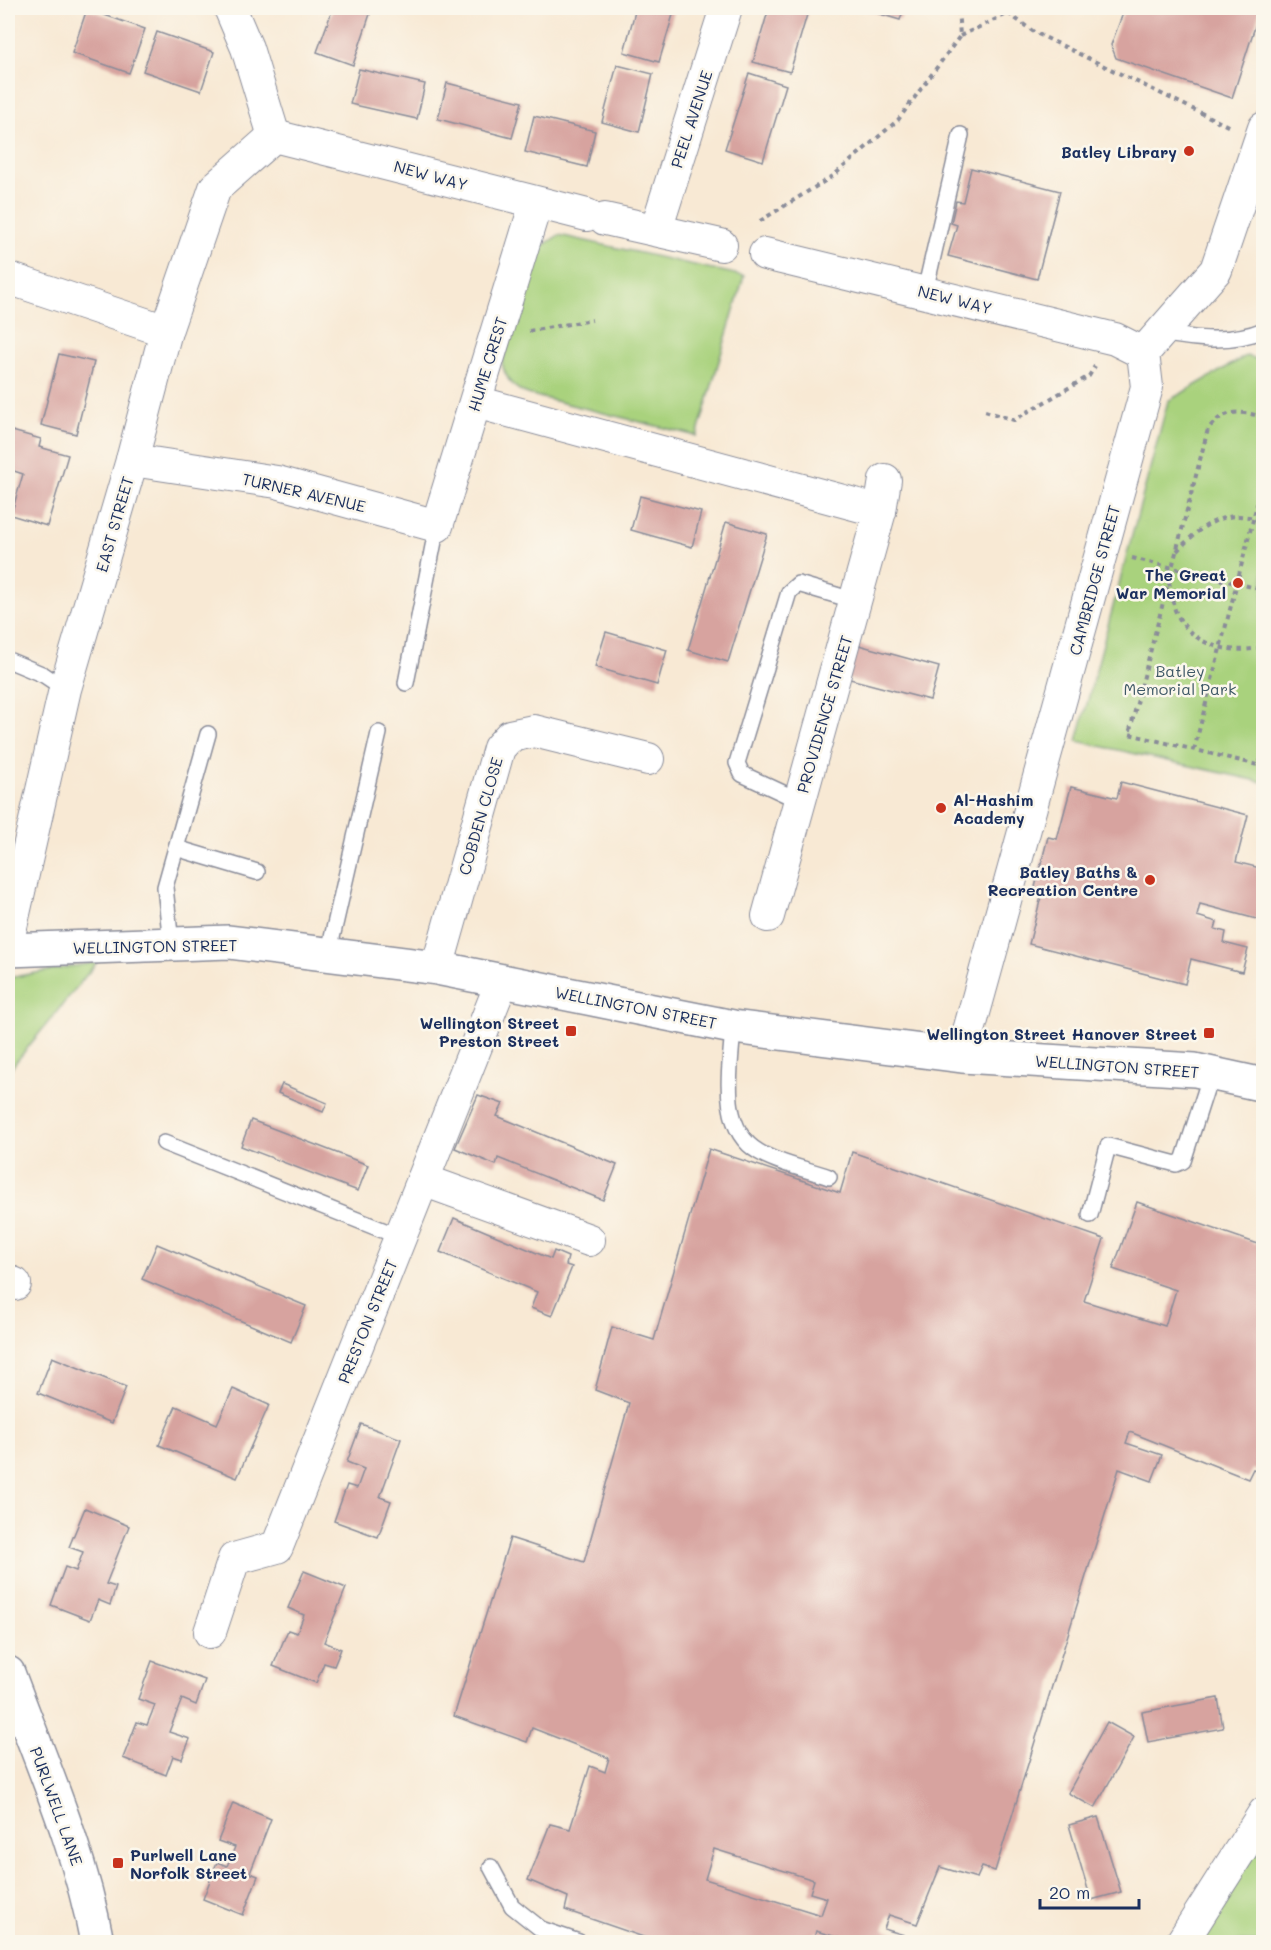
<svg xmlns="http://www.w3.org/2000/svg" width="1271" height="1950" viewBox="0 0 1271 1950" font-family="Mali,sans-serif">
<rect width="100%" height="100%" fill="#fbf7ec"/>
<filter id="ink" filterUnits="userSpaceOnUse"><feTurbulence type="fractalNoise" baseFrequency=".0167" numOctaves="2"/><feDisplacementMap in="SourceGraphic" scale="12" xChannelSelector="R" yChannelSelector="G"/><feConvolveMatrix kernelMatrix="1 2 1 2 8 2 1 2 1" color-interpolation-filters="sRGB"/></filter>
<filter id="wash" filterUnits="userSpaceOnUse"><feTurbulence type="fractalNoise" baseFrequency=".008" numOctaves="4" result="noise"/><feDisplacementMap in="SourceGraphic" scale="24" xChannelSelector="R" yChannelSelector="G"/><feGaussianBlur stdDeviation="1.35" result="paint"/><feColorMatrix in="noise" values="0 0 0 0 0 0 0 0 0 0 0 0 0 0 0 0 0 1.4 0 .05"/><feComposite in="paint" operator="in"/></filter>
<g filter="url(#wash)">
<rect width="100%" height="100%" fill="#f8e9d4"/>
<g fill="#a9d27d" stroke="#62806e" stroke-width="1.5">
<path d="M559,235L744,276L697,436L531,395C514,390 506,380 502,363L537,249Z"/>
<path d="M1246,356L1264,361L1263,782L1077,741L1168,401Z"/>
<path d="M97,962L8,1072V978Z"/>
<path d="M1263,1836V1942H1194Z"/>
</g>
<g id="blocks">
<g fill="#d7a39f" fill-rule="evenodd">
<path d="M333,8H372L353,65L317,52Z"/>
<path d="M636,8H675L659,62L624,52Z"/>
<path d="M769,8H809L790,72L753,62Z"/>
<path d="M860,8H904L900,20Z"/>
<path d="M1125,8H1261L1232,98L1116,58L1111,45Z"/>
<path d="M87,9L145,29L129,73L72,53Z"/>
<path d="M157,32L214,52L201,91L143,71Z"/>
<path d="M617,65L653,74L639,132L602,122Z"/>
<path d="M359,69L425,84L417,119L350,104Z"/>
<path d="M749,73L786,85L763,161L725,149Z"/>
<path d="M447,83L522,102L512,138L438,119Z"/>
<path d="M534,116L595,131L587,167L525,152Z"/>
<path d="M971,168L1060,191L1037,279L948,256L957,225L951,223L956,201L963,202Z"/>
<path d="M59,354L94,362L76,434L41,425Z"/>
<path d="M12,431L41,439L39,447L68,455L47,526L11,515L23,474L8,469V445Z"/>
<path d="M640,496L701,512L692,547L631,530Z"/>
<path d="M726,522L767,534L728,662L688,650Z"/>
<path d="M606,632L667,650L657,685L595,667Z"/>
<path d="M855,644L939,667L930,700L846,678Z"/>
<path d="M1121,782L1248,815L1236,862L1264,869V921L1200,904L1197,916L1217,922L1215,929L1226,932L1224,943L1248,949L1242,972L1191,959L1185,984L1029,944L1042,893L1034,891L1048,837L1057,839L1071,787L1117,798Z"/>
<path d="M282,1084L327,1103L323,1112L278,1093Z"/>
<path d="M478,1095L503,1104L497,1116L617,1165L603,1200L498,1158L496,1165L455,1148Z"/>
<path d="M251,1120L368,1165L358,1191L241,1146Z"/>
<path d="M709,1149L840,1193L852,1152L1104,1239L1084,1301L1165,1326L1176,1290L1113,1269L1137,1202L1264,1246V1473L1253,1469L1248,1479L1130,1432L1126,1443L1162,1455L1152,1481L1119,1469L995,1871L982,1867L977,1878L940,1867L917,1924L889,1915L884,1929L904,1935L901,1942H853L816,1931L813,1942H658L565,1910L568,1897L528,1880L550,1824L570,1829L590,1766L605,1772L609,1758L532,1728L527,1742L454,1716L510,1538L584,1562L629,1403L595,1390L612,1327L654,1340ZM714,1849L814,1880L810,1893L827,1898L821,1915L705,1879Z"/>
<path d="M454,1218L551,1259L554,1251L568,1257L566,1265L572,1267L552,1316L531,1308L537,1292L440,1252Z"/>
<path d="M157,1244L306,1306L291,1342L142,1279Z"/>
<path d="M52,1357L126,1387L112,1423L38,1393Z"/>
<path d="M233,1389L269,1405L237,1478L159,1445L176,1406L217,1424Z"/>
<path d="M361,1424L401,1439L380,1497L391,1501L378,1537L334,1521L347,1485L357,1488L364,1469L347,1462Z"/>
<path d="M85,1508L129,1526L106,1584L116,1587L110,1605L98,1600L90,1620L51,1605L65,1567L76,1571L83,1552L69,1547Z"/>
<path d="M304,1571L346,1588L324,1642L341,1649L334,1666L324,1663L316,1683L273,1666L288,1630L297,1633L304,1615L288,1608Z"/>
<path d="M152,1661L205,1680L196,1705L182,1699L169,1732L190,1739L182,1759L173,1756L166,1775L123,1758L137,1722L147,1725L155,1705L138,1699Z"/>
<path d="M1218,1698L1223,1728L1148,1742L1142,1712Z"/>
<path d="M1107,1722L1134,1737L1095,1808L1068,1793Z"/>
<path d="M233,1803L271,1819L250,1873L258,1876L243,1915L203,1899L217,1862L227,1866L235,1847L218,1841Z"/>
<path d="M1098,1817L1121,1892L1091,1900L1069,1825Z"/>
</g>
</g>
</g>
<g filter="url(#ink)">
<use href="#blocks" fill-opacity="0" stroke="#8a8c99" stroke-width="1.5"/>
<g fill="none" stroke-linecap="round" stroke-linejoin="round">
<defs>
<g id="service">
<path d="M925,291L961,135"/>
<path d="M1160,333C1195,339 1230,344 1264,330"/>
<path d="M8,660L44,675L65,689"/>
<path d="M406,683L437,526"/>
<path d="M800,801L742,774L737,763L789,592L798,584L856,601"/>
<path d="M176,848L257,872"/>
<path d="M171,944L165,887L208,734"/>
<path d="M328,955L379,733"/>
<path d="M733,1027C731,1066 717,1128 759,1152C779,1164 807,1169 829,1177"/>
<path d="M164,1143L400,1237"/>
<path d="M1090,1215L1108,1146L1176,1164L1183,1161L1211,1074"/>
<path d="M491,1867L512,1906L541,1929L579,1942"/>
</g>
<g id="minor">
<path d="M230,8L247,48L274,136"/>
<path d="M274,136L587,215"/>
<path d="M605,219L721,245"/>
<path d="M656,230L726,8"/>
<path d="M765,254L1115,339L1143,353"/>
<path d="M8,278L166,331"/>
<path d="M476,402L880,511"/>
<path d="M132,460L277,482L437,526L536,203"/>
<path d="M768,916L880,511L885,480"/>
<path d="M8,940L65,689L132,460L166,331L215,188L274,136"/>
<path d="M437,968L499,748L510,736L534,731L648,759"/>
<path d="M962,1056L1147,387L1143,353L1216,270L1264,128"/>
<path d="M423,1180L589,1240"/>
<path d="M8,1281L15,1284"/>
<path d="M210,1632L234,1559L277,1547L502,981"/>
<path d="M1182,1942L1264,1813"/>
</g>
<g id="tertiary">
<path d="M8,950L229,942L437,968L733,1027L962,1056L1195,1070L1264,1085"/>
<path d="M8,1673C41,1762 80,1849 97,1942"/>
</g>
</defs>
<use href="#service" stroke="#8a8c99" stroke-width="18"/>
<use href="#minor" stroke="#8a8c99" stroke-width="34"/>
<use href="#tertiary" stroke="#8a8c99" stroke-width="36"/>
<g stroke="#8a8c99" stroke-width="4" stroke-dasharray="4.5 4.5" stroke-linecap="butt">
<path d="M1001,8L1034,32L1232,128"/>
<path d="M960,36L1007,14"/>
<path d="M760,221L833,176L898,120L960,36L958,8"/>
<path d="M529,331L592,320"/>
<path d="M985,411L1014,420L1089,376L1095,366"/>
<path d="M1264,417C1240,411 1225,408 1208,429L1129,734L1258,765L1264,754"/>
<path d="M1177,551C1202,525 1225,507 1264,521"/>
<path d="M1132,558L1264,590"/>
<path d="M1169,582C1171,591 1172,601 1175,610C1190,646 1229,655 1264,647"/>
<path d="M1194,750L1264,477"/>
</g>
<use href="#service" stroke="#fff" stroke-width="15"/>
<use href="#minor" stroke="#fff" stroke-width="32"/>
<use href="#tertiary" stroke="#fff" stroke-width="33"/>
</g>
</g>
<g fill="#c8321e" stroke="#fbf7ec" stroke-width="2">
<circle cx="1189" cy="151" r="6"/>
<circle cx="1238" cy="583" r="6"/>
<circle cx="941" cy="808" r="6"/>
<circle cx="1150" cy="880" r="6"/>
<rect x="565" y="1025" width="12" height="12" rx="3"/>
<rect x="1203" y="1027" width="12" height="12" rx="3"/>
<rect x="112" y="1857" width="12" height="12" rx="3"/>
</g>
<g text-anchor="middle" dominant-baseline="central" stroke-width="5" stroke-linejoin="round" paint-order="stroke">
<g font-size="16" fill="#1b2f5e" stroke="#fbf7ec">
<text transform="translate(691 119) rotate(-72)">PEEL AVENUE</text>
<text transform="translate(431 175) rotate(15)">NEW WAY</text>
<text transform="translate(955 299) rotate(14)">NEW WAY</text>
<text transform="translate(487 364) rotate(-73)">HUME CREST</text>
<text transform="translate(304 492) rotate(13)">TURNER AVENUE</text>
<text transform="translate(114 524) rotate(-74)">EAST STREET</text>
<text transform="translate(1094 580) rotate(-75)">CAMBRIDGE STREET</text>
<text transform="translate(824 714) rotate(-74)">PROVIDENCE STREET</text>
<text transform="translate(480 816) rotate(-74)">COBDEN CLOSE</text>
<text transform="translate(155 946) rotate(-1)">WELLINGTON STREET</text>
<text transform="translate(636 1007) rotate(11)">WELLINGTON STREET</text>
<text transform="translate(1117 1066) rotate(4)">WELLINGTON STREET</text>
<text transform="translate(367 1321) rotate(-68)">PRESTON STREET</text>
<text transform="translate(57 1806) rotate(70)">PURLWELL LANE</text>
</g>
<g font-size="16" font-weight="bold" fill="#1b2f5e" stroke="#fbf7ec" text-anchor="end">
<text x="1177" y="151">Batley Library</text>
<text x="1226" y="574">The Great<tspan x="1226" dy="18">War Memorial</tspan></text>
<text x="953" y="799" text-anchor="start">Al-Hashim<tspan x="953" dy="18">Academy</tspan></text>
<text x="1138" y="871">Batley Baths &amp;<tspan x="1138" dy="18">Recreation Centre</tspan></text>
<text x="559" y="1022">Wellington Street<tspan x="559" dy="18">Preston Street</tspan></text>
<text x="1197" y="1033">Wellington Street Hanover Street</text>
<text x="130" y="1854" text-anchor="start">Purlwell Lane<tspan x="130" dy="18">Norfolk Street</tspan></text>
</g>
<g font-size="16" fill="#3e5866" stroke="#fbf7ec">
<text x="1180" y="670">Batley<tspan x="1180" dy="18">Memorial Park</tspan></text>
</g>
</g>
<rect width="1271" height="1950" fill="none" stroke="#fbf7ec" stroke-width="30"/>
<path d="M1040 1899v9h99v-9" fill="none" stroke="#1b2f5e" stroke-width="3"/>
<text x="1049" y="1899" font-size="18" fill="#1b2f5e" stroke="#fbf7ec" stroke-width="4.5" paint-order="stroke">20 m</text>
</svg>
